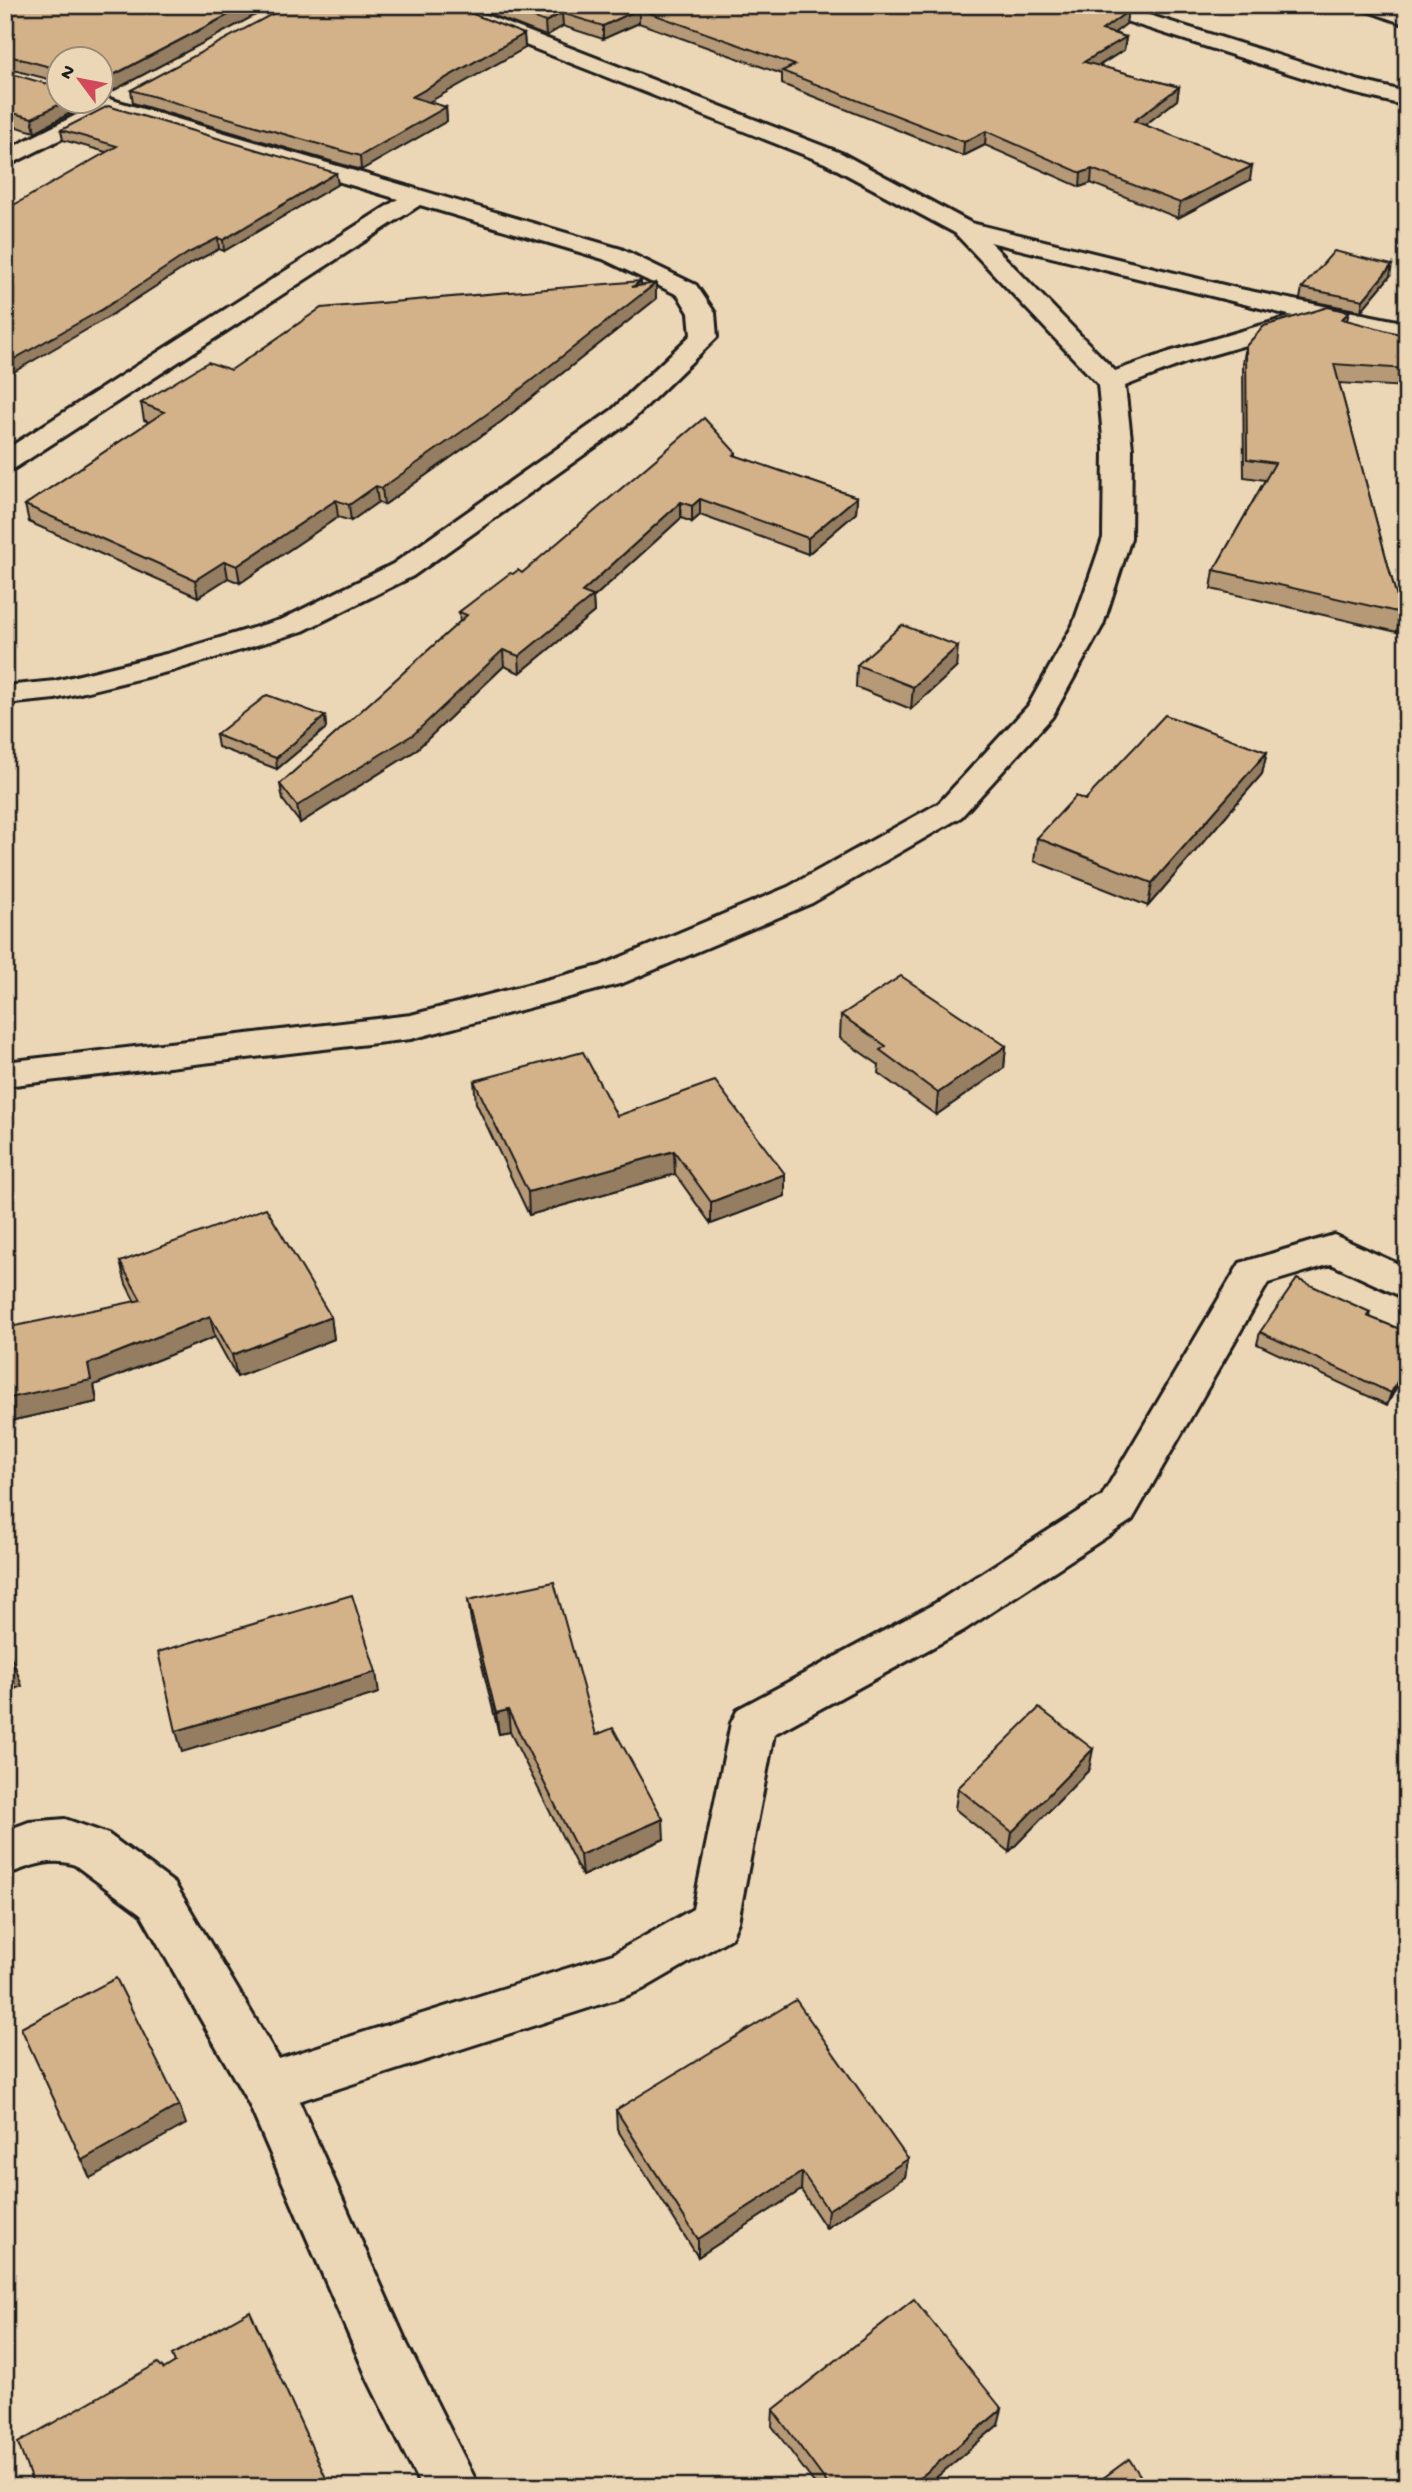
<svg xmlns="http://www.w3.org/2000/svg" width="1412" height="2492" viewBox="0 0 1412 2492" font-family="'Gochi Hand',sans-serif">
<rect width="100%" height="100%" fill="#ebd6b5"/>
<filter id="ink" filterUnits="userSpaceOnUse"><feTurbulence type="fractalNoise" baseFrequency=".0143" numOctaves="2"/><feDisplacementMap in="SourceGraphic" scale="14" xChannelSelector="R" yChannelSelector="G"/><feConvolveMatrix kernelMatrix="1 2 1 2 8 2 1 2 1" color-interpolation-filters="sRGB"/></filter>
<g filter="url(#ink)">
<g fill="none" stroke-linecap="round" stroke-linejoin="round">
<defs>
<g id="street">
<path d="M431,5H460L841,153L971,223L1240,289L1407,323V339L1318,321L1315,325L1187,362L1125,386L1132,448L1131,538L1103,625L1052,717L961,817L812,903L623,983L411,1039L5,1086V1062L411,1015L600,966L788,887L939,803L1028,706L1073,625L1103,538L1104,448L1098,384L955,233L825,163L434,9ZM990,242L1293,316L1169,352L1115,371Z"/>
<path d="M1085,5H1117L1360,81L1407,92V106L1345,91L1088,9Z"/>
<path d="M1359,5H1394L1407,11V25L1362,9Z"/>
<path d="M102,97L621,249L696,285L715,313L717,337L630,422L413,576L303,631L175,670L55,699L5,704V686L55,681L166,654L283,619L393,564L612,410L691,335L689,313L678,295L603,259L420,205L15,468L5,470V450L398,199L111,114L5,167V151L90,108L83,102H102Z"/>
<path d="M1334,1235L1407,1268V1299L1331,1264L1268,1283L1132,1520L964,1630L774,1734L738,1922L731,1938L643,1989L626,1996L299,2101L407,2344L479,2487H421L369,2382L249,2104L141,1914L75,1865C51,1856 28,1867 5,1875V1831L29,1822L65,1819L108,1834L175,1884L279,2059L613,1954L693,1909L731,1723L738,1709L934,1604L1102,1496L1240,1263Z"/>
</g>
</defs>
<use href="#street" stroke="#1c1c1c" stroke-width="6"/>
<use href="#street" fill="#ebd6b5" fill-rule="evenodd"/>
</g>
<g fill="#b69976" stroke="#1c1c1c" stroke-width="2">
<path d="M5,5H274L105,95H102V60L60,82L5,68Z"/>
<path d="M467,5H1111L1126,24L1114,33L1126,37L1124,50L1099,66L1179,87L1177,100L1145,125L1250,180L1178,218L1091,183L1080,187L985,145L963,156L782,84V74L639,23L603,39L563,26L546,36Z"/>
<path d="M1126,5H1151L1144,11Z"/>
<path d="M524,34L525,48L428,102L446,107L447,121L361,170L133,103L131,90Z"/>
<path d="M5,72L84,106L35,132L5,124Z"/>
<path d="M61,130L338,184L224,251L219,249L190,264L105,319L106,152L63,140Z"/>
<path d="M1390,276L1361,311L1300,299L1302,288Z"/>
<path d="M641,286L656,299L502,421L384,505L378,502L351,521L338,517L240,583L228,578L198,597L29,522L25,505L149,422L144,420L141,403L231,370Z"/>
<path d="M1347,321L1407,336V387L1339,383L1401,613L1397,632L1211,589L1214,570L1265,480L1244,477L1243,363L1246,346Z"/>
<path d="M736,453V456L857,497L856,513L808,554L700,515L692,522L681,518L593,598L594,612L520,673L504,666L415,751L300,823L283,800L280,784L460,622L459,612L513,574L522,573Z"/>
<path d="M857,665L956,668L911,709L856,687Z"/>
<path d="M325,716L326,728L277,769L218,747L216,735Z"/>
<path d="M1267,752L1262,774L1148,906L1034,861L1037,838L1085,800Z"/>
<path d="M841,1015L1006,1046L1004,1068L936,1115L878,1073L879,1065L840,1038Z"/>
<path d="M474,1081L617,1116L785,1174V1196L711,1224L675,1174L529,1215L476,1103Z"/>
<path d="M120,1262L331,1317L334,1339L237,1377L215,1337L94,1385L97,1402L5,1422L135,1302L126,1284Z"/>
<path d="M1370,1312L1369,1317L1407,1332V1368L1387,1405L1257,1344L1260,1332Z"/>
<path d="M468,1600L596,1735L664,1839L582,1876L510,1732L499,1734L471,1621Z"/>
<path d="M1089,1770L1009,1852L955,1809L958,1788Z"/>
<path d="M616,2110L908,2159L905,2177L826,2228L801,2190L698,2257L617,2129Z"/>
<path d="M773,2410L998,2425L925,2487H817L772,2426Z"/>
</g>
<g fill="#947d60" stroke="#1c1c1c" stroke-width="2">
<path d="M247,5H274L105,95L102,81Z"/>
<path d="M1144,5H1151L1144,11Z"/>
<path d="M639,9V23L603,39V26Z"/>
<path d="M1128,11L1126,24L1101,43L1102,30Z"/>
<path d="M562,13L563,26L546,36L545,22Z"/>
<path d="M524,34L525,48L413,111L412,97Z"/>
<path d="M1126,37L1124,50L1083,75L1084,62Z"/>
<path d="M1179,87L1177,100L1132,135L1134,121Z"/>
<path d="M64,102H83L84,106L35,132L32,118Z"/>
<path d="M446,107L447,121L361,170L360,156Z"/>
<path d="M986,131L985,145L963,156L964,142Z"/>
<path d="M1252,166L1250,180L1178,218L1180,203Z"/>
<path d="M1092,169L1091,183L1080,187L1081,173Z"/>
<path d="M336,173L338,184L224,251L223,240Z"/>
<path d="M218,238L219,249L190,264L105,319L5,377V364L188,253Z"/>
<path d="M1392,265L1390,276L1361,311L1363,300Z"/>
<path d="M641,281V295L656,283V299L502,421L384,505L382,488Z"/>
<path d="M1349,312L1345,329L1342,319Z"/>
<path d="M376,486L378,502L351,521L349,505Z"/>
<path d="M857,497L856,513L808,554V538Z"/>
<path d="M700,499V515L692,522V506Z"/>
<path d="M336,500L338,517L240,583L237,566Z"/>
<path d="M681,502V518L593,598L594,612L520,673L519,656L582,592Z"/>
<path d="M225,561L228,578L198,597L195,580Z"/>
<path d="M958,646L956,668L911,709L913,687Z"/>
<path d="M503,650L504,666L415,751L300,823L297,806Z"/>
<path d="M325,716L326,728L277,769L276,758Z"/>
<path d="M1267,752L1262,774L1148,906L1152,883Z"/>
<path d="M1006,1046L1004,1068L936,1115L938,1093Z"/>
<path d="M674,1151L675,1174L529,1215L528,1192Z"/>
<path d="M785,1174V1196L711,1224V1202Z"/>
<path d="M210,1316L215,1337L94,1385L97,1402L5,1422V1399L88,1364Z"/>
<path d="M331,1317L334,1339L237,1377L232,1355Z"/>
<path d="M1407,1363V1368L1387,1405L1391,1393Z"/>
<path d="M15,1666L22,1686L5,1693V1670Z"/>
<path d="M376,1672L379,1693L182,1752L176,1731Z"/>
<path d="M508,1710L510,1732L499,1734L496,1713Z"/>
<path d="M1093,1749L1089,1770L1009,1852L1012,1832Z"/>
<path d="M663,1819L664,1839L582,1876L580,1855Z"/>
<path d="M179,2105L186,2124L90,2178L82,2160Z"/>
<path d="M908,2159L905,2177L826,2228L828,2210Z"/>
<path d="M802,2172L801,2190L698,2257V2239Z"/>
<path d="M1002,2409L998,2425L925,2487H909Z"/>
</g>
<g fill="#d4b289" stroke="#1c1c1c" stroke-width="2">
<path d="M5,5H247L102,81V60H60V79L58,69L5,55Z"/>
<path d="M289,5H450L524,34L412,97L446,107L360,156L131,90Z"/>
<path d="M501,5H1111L1128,11L1102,30L1126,37L1084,62L1179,87L1134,121L1252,166L1180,203L1092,169L1081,173L986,131L964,142L782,71L795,65L639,9L603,26L562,13L545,22Z"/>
<path d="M5,72L57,87L60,85V102H64L32,118L5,111Z"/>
<path d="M108,106L336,173L223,240L218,238L188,253L103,309L5,364V210L117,146L61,130Z"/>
<path d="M1334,251L1392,265L1363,300L1302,288Z"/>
<path d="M641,281L632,287L656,283L501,404L382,488L376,486L349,505L336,500L237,566L225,561L195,580L25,505L164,412L141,403L208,362L231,370L321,308Z"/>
<path d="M1328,307L1349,312L1342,319L1407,336V369L1334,364L1401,613L1214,570L1275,463L1247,459L1246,346L1264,326Z"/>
<path d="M704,418L736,453L734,455L857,497L808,538L700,499L692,506L681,502L582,592L593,596L519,656L503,650L414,734L297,806L280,784L467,615L459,612L510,573L513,574L518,570L522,573Z"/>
<path d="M902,625L958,646L913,687L857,665Z"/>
<path d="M267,695L325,716L276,758L216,735Z"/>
<path d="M1165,715L1267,752L1152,883L1037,838L1076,796L1085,800Z"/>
<path d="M901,976L1006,1046L938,1093L880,1050L886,1046L841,1015Z"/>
<path d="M583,1052L617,1116L715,1081L785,1174L711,1202L674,1151L528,1192L474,1081Z"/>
<path d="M266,1208L331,1317L232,1355L210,1316L88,1364L91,1380L5,1399V1328L141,1300L120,1262Z"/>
<path d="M1297,1279L1370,1312L1367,1316L1407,1332V1363L1391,1393L1260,1332Z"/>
<path d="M554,1582L596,1735L613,1728L663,1819L580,1855L508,1710L496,1713L468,1600Z"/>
<path d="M352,1595L376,1672L176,1731L158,1652Z"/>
<path d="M5,1643L15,1666L5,1670Z"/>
<path d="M1039,1708L1093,1749L1012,1832L958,1788Z"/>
<path d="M116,1978L179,2105L82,2160L21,2028Z"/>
<path d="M796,2000L908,2159L828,2210L802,2172L698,2239L616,2110Z"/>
<path d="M914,2299L1002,2409L909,2487H830L773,2410Z"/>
<path d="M250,2311L330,2487H34L18,2443L158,2363L164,2369L175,2362L172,2355Z"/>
<path d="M1129,2459L1148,2487H1091Z"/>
</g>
</g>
<rect width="1412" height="2492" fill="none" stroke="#ebd6b5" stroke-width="28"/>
<rect x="14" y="14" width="1384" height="2464" fill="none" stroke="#1c1c1c" stroke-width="2.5" filter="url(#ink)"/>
<g transform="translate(80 80) rotate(302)"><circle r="33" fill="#ebd6b5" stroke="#988c78" stroke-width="2"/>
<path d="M0-5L12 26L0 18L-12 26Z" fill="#d1495b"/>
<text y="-10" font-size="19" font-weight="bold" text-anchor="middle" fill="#1c1c1c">N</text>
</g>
</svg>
